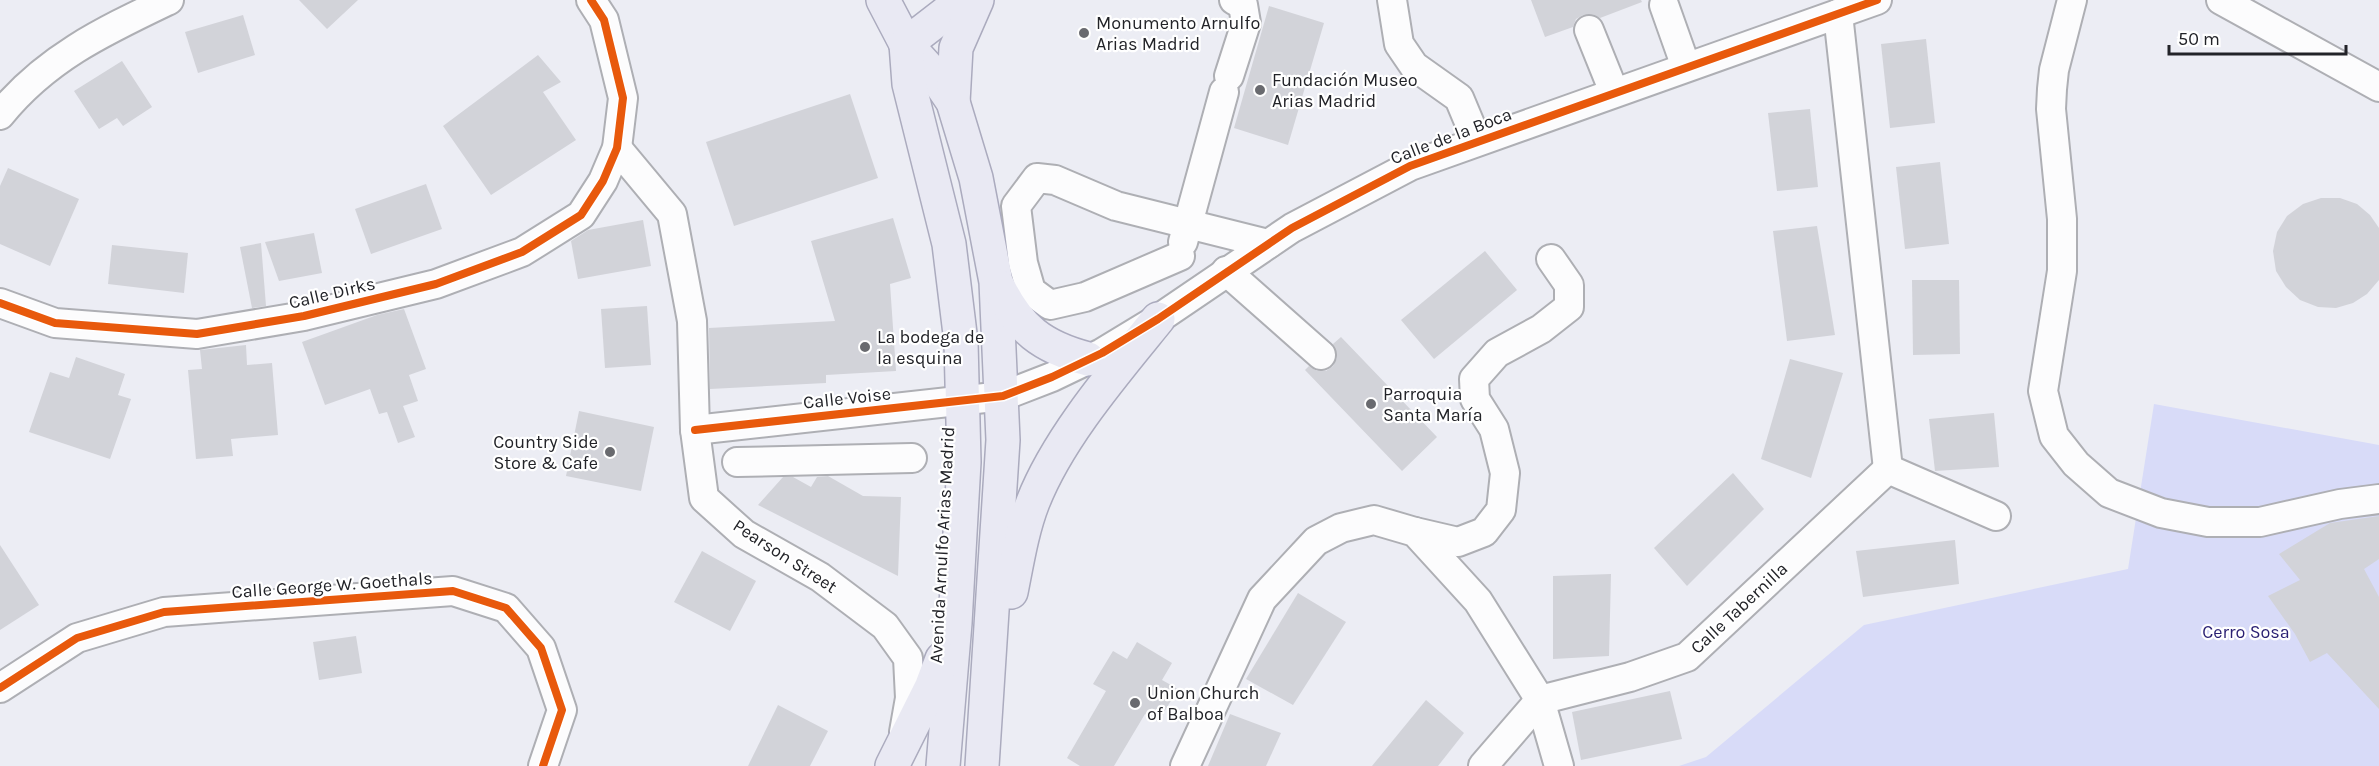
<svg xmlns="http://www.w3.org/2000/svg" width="2379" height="766" viewBox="0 0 2379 766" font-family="Karla,sans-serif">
<rect width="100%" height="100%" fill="#ecedf4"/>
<path fill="#d8dbf8" d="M2154,404L2379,445V766H1679L1706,757L1864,625L2128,569Z"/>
<g fill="#d2d3d9">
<path d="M299,0H358L327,29Z"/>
<path d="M1531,0H1641L1642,2L1600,18L1592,14L1583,15L1576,19L1573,27L1545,37Z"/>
<path d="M1269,6L1324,23L1288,145L1234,128Z"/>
<path d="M243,15L255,55L198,73L185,32Z"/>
<path d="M1926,39L1935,123L1890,128L1881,44Z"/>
<path d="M538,55L561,82L543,92L576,140L491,195L443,126Z"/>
<path d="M122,61L152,107L123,126L117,118L99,129L74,91Z"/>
<path d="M850,94L878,178L734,226L706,142Z"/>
<path d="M1810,109L1818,187L1777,191L1768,113Z"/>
<path d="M1940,162L1949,244L1905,249L1896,167Z"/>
<path d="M8,168L79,199L50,266L0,244V186Z"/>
<path d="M426,184L442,229L371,254L355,209Z"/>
<path d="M2321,198H2340L2357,204L2370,215L2379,228V280L2367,294L2353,303L2336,308L2318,307L2300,300L2286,287L2276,271L2273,251L2277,232L2287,216L2303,204Z"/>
<path d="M893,218L911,278L890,284L896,371L826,375V383L710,389L709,328L835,321L811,241Z"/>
<path d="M643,220L651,266L578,279L571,241L588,230Z"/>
<path d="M1817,226L1835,335L1787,341L1773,231Z"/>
<path d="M314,233L322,273L279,281L265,242Z"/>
<path d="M261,243L266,306L252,308L240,247Z"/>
<path d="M112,245L188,253L184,293L108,284Z"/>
<path d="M1485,251L1517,290L1434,359L1401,320Z"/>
<path d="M1912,280H1959L1960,354L1913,355Z"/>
<path d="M647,306L651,365L605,368L601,309Z"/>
<path d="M404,309L426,369L409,375L418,401L403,406L415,437L398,443L387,412L379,414L370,389L325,405L302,342L377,315Z"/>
<path d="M1341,337L1437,437L1402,471L1305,370L1309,366L1317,371H1326L1333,366L1337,358L1333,344Z"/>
<path d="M246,345L247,365L272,363L278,435L231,439L233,456L196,459L188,370L202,369L200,350Z"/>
<path d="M76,357L125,374L118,395L131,399L110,459L29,432L50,372L69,378Z"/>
<path d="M1790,359L1843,373L1811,478L1761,459Z"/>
<path d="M579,411L654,427L641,491L566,476Z"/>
<path d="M1994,413L1999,467L1935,471L1929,419Z"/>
<path d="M1733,473L1764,509L1687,586L1654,548Z"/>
<path d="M828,476L863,496L901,497L898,576L758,505L783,477H793L811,487L817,477Z"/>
<path d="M2379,516V559L2364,569L2379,597V709L2327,653L2310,662L2295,634L2268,596L2300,580L2279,554L2330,523Z"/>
<path d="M1955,540L1959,584L1863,597L1856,551Z"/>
<path d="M0,545L39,605L0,630Z"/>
<path d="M702,551L756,581L730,631L674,602Z"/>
<path d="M1611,574L1609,656L1553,659V576Z"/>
<path d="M1298,593L1346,622L1293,705L1246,679Z"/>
<path d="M356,636L362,673L319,680L313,642Z"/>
<path d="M1137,642L1172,663L1162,680L1178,689L1158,722L1145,714L1114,766H1080L1067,758L1106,691L1093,684L1113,651L1127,659Z"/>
<path d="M1670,691L1682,739L1581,760L1572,712Z"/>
<path d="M1426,700L1464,733L1438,766H1372Z"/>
<path d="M778,705L828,731L810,766H748Z"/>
<path d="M1230,714L1281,733L1266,766H1208Z"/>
</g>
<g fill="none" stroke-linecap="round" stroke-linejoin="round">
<defs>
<g id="minor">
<path d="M1392,0L1399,44L1414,66L1459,98L1477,141"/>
<path d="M2072,0L2054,70L2052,89L2051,109L2062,219V271L2043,391L2054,436L2076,464L2109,493L2161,513L2208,522H2260L2340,504L2379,499"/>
<path d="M2221,0L2379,87"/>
<path d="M1664,5L1686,67"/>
<path d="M1838,14L1888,469L1996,516"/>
<path d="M1589,30L1614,92"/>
<path d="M1229,76L1246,23L1243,5L1234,0"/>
<path d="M0,115C46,58 104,31 169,0"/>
<path d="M617,148L672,214L692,321L695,430L704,498L744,534L820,577L885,626L908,658L910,698L904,732"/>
<path d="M1183,242L1224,92"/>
<path d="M1180,256L1085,297L1050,305L1031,291L1023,263L1016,206L1037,178L1055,180L1116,206L1268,244"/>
<path d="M1226,271L1321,355"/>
<path d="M0,303L55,323L197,334L304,316L436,284L522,252L581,215L603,181L617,148L623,98L604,20L591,0"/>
<path d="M695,430L1003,396L1052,377L1102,353L1158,319L1292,228L1410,166L1877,0"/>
<path d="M737,462L912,458"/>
<path d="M1415,532L1458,542L1484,532L1501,510L1505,473L1494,429L1475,399L1474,379L1497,353L1541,329L1569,307V285L1551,259"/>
<path d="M0,688L77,638L164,612L453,591L506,608L541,648L562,710L543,766"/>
<path d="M1185,766L1262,599L1316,541L1341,528L1374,520L1415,532L1478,601L1540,700L1559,766"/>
<path d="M1483,766L1540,700L1630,677L1687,657L1888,469"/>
</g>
<g id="major">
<path d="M883,0L906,44L936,77L953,102L976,178L996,282L1003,440L982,766"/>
<path d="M906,44L909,84L949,244L961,342L964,462L955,623L943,766"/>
<path d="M906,44L963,0"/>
<path d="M953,102L956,48L977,0"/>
<path d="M998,286C1019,329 1042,347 1088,359"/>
<path d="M1011,592C1017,562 1022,530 1033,502C1058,438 1115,372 1158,319"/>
<path d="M892,766L931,688L942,659"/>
</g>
</defs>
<use href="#minor" stroke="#aeafb4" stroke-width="32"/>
<use href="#major" stroke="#ababbe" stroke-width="36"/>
<use href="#minor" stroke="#fcfcfd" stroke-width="28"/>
<use href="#major" stroke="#e9e9f3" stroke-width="33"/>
<defs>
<g id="cycleway">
<path d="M0,303L55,323L197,334L304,316L436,284L522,252L581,215L603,181L617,148L623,98L604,20L591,0"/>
<path d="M695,430L1003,396L1052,377L1102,353L1158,319L1292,228L1410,166L1877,0"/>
<path d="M0,688L77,638L164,612L453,591L506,608L541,648L562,710L543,766"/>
</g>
</defs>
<use href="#cycleway" stroke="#fff" stroke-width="11"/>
<use href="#cycleway" stroke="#e8590c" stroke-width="8"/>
</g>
<g fill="#696a6f" stroke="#fff" stroke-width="2">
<circle cx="1084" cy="33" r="6"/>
<circle cx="1260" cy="90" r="6"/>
<circle cx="865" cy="347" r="6"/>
<circle cx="1371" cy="404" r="6"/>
<circle cx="610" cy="452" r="6"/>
<circle cx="1135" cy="703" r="6"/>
</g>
<g text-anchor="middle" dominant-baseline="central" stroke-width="4.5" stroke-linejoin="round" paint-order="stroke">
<g font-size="18" fill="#222328" stroke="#fff" text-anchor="start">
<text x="1096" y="23">Monumento Arnulfo<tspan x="1096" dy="21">Arias Madrid</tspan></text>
<text x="1272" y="80">Fundación Museo<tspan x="1272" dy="21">Arias Madrid</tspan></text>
<text x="877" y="337">La bodega de<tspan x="877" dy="21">la esquina</tspan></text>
<text x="1383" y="394">Parroquia<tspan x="1383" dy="21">Santa María</tspan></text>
<text x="598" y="442" text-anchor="end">Country Side<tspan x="598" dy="21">Store &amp; Cafe</tspan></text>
<text x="1147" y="693">Union Church<tspan x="1147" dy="21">of Balboa</tspan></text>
</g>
<g font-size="18" fill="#222328" stroke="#fff">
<text transform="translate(1451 136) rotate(-21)">Calle de la Boca</text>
<text transform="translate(332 293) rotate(-13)">Calle Dirks</text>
<text transform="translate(847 398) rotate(-6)">Calle Voise</text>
<text transform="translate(942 545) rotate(-87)">Avenida Arnulfo Arias Madrid</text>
<text transform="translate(785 556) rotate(33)">Pearson Street</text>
<text transform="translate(332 585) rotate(-4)">Calle George W. Goethals</text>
<text transform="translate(1739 608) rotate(-43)">Calle Tabernilla</text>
</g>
<g font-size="18" fill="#291f72" stroke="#fff">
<text x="2246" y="632">Cerro Sosa</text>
</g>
</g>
<path d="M2169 45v9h177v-9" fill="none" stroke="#222328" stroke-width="3"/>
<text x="2178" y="45" font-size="18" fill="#222328" stroke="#ffffff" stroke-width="4.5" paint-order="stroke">50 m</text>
</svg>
